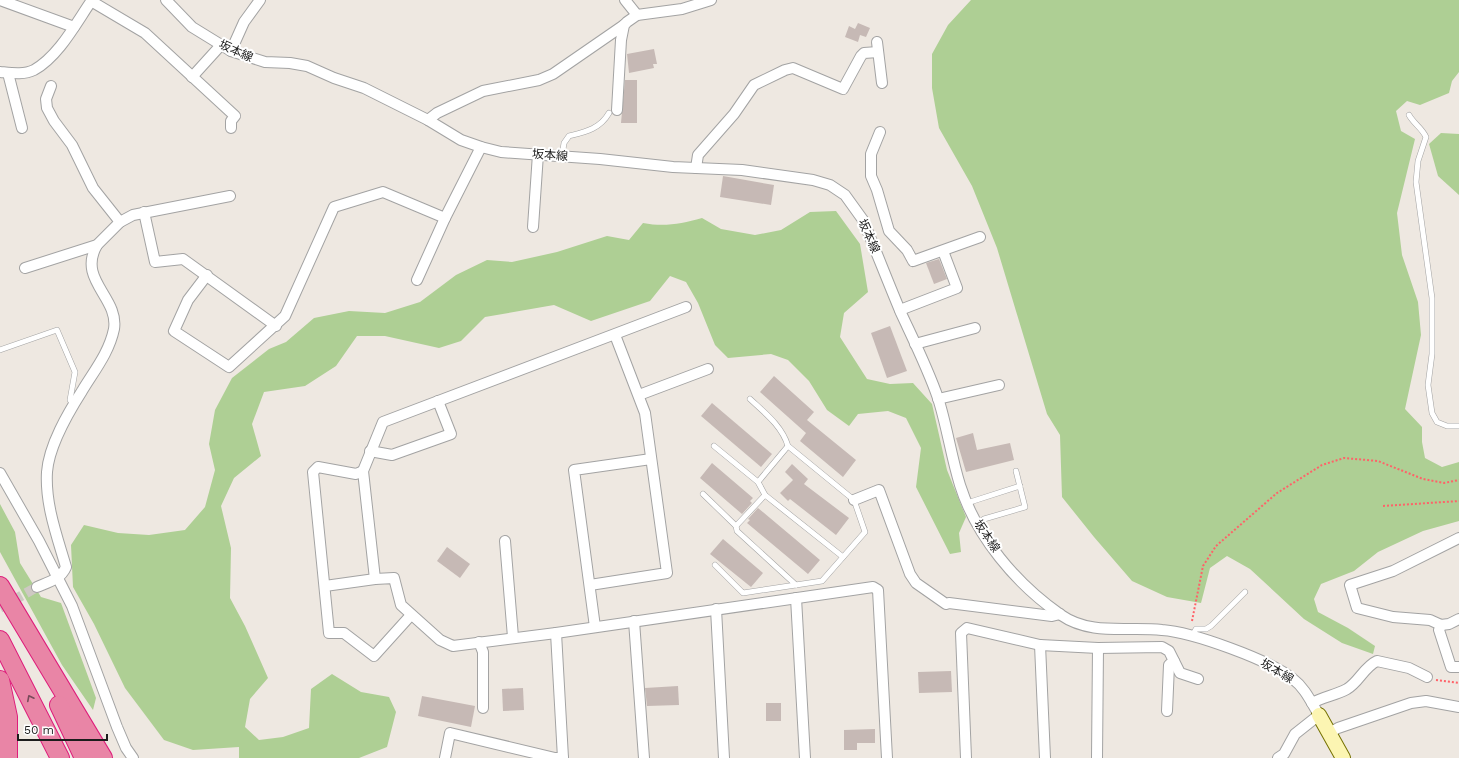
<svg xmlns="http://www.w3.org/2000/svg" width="1459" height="758" viewBox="0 0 1459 758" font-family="'Work Sans','Noto Sans JP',sans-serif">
<rect width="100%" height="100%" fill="#eee8e1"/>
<g fill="#aecf94">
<path d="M971,0H1459V72L1452,81L1449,93L1420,105L1407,101L1396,111L1401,131L1415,139L1397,213L1402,255L1418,302L1421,335L1405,409L1422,427V442L1425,458L1442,467L1459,462V521L1423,531L1378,552L1354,571L1321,584L1314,599L1318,612L1348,628L1375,646L1373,654L1342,643L1304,619L1250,569L1227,556L1210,568L1201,603L1167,597L1132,581L1094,537L1062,497L1060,435L1047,414L997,248L972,186L939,128L932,88V54L948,25Z"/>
<path d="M1441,133L1459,134V195L1438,176L1429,144Z"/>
<path d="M836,211L860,244L868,292L844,313L840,337L867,379L890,384L913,383L932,404L947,470L966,517L959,533L961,552L950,554L916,487L921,448L906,418L888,411L858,414L849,426L827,410L809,381L788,360L771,354L728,358L715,345L698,303L686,282L670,276L650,301L591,321L554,305L485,317L461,341L439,348L385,336H357L336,366L305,386L264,392L252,424L261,456L234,478L221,506L231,548L230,598L245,626L268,678L250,699L245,727L259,740L283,737L309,728L311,689L332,674L361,692L389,697L396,712L387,747L359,758H239V747L193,750L164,740L125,688L94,624L73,587L71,545L84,525L118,533L149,535L185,530L205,507L215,470L209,444L215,410L232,378L269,349L286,342L314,318L349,311L385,313L420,302L456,275L487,260L512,262L557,252L607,236L629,240L643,223C664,227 681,224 702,218L721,229L755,235L781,230L810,212Z"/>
<path d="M0,504L15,532L20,563L41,597L61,603L96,698L93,710L62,665L0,552Z"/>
</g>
<g fill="#c6b9b5">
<path d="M858,23L870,28L866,37L860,35L858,42L845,37L849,26L855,29Z"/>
<path d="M654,49L657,64H653L654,68L629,73L627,54Z"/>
<path d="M625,80H637V123H621Z"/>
<path d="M723,176L774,185L771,205L720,197Z"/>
<path d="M939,259L947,279L934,284L926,263Z"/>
<path d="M890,326L907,371L887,378L871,333Z"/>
<path d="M774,376L814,412L807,420L856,460L843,477L800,441L806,433L760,392Z"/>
<path d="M712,403L772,454L761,467L701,416Z"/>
<path d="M973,433L977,450L1010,443L1014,460L966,472L956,438Z"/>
<path d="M712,463L753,498L750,501L752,503L742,514L700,478Z"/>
<path d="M792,464L808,479L804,484L849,518L836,535L790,499L788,501L780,493L793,480L785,472Z"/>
<path d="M758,508L820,560L808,574L747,523L750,520L748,519Z"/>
<path d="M723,539L763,573L751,587L710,554Z"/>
<path d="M447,547L470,564L460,578L437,561Z"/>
<path d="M951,671L952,692L919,693L918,672Z"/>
<path d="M678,686L679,705L647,706L645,688Z"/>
<path d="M523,688L524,710L503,711L502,689Z"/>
<path d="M422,696L475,706L471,727L418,716Z"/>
<rect x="766" y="703" width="15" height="18"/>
<path d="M875,729V743H857V750H844V730Z"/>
</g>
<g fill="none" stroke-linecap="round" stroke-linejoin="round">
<path stroke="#cec9c3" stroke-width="10" stroke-dasharray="10 5" stroke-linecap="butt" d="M0,608L37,587"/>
<defs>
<g id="lane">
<path d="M1409,115C1414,124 1422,128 1426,137L1418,161L1416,182L1432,298V354L1428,385L1432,413L1437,422L1447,426H1459"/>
<path d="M562,156L564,143L569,136C585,132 600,129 609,113"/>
<path d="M0,350L57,330L75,372L70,400L73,404"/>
<path d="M714,446L758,482L765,495L843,557"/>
<path d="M758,482L788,446"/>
<path d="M703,494L736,526L737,531L796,585"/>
<path d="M967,503L1020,486"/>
<path d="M978,523L984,519L1025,507L1016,471"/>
<path d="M736,526L765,495"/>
<path d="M715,565L743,593L822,581L865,532L854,500L788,446C782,426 765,413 750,399"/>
<path d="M1192,636L1196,629H1206L1211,626L1245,592"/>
</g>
<g id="street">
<path d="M0,0L74,27"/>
<path d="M166,0L192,27L231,51L265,62L290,63L307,66L334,78L364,88L428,120L461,140L481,147L501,152L600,159L673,167L742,170L813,180L830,185L845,195L863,220C876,251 888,282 901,313C914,341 928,369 938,398C947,426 951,456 960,485C976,536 1016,584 1061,615C1091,636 1128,626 1162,630C1192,632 1270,660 1293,679C1305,688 1311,702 1319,715L1295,734L1284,754L1278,758"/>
<path d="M625,0L637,15"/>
<path d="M91,1L145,33L235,116L231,121V128"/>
<path d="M877,42L882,83"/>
<path d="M231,51L244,22L260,0"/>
<path d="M0,72C11,73 24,75 34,70C59,56 76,23 92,0"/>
<path d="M8,73L22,128"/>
<path d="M192,77L221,45"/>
<path d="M51,86L46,99L47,108L54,121L72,145L93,188L120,222"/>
<path d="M617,110L621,40L624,25L627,22L637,15L682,9L711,0"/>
<path d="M428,120L437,113L483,91L539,80L553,74L624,25"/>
<path d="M880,132L871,154V176L877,190L889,231L907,250L913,261L980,237"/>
<path d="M696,168L698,155L734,114L754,85L785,70L793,68L843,89L861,56L864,53L878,52"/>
<path d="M144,212L155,262L183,259L276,326"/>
<path d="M533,227L538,154"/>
<path d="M25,268L97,245L120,222L133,215L230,196"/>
<path d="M207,275L188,300L174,331L229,367L285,316L334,207L383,192L445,218"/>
<path d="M417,280L445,218L481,147"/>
<path d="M900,310L957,288L943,251"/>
<path d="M915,344L975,328"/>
<path d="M639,395L708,369"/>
<path d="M938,399L999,385"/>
<path d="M370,451L392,455L451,434L438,401"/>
<path d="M363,471L356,474L318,467L313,472L329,633H344L374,656L411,615"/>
<path d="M0,473L39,541L72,606L117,727L126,748L133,758"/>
<path d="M854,500L879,490L910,574L916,583L946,604L949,603L1052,616L1060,614"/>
<path d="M1459,538L1393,571L1350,585L1357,608L1393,617L1430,620L1441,625L1449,624L1459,619"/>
<path d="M505,541L513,637"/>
<path d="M375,579L363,471L383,422L686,307"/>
<path d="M590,585L667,573L645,413L615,335"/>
<path d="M325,586L375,579L394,578L401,605L440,640L453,646L556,633L873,587L878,590L887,758"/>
<path d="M37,587C49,582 61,579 66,567C57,536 45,504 47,472C49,445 68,413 82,391C94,371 109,353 114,329C119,297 77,280 97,245"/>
<path d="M796,598L805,758"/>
<path d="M716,609L724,758"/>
<path d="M634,621L644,758"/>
<path d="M1441,625L1439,630L1451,667H1459"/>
<path d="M595,627L574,470L651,459"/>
<path d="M556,633L563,758"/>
<path d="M479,642L483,652V708"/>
<path d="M1040,645L1045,758"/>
<path d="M1312,703C1323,697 1336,695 1347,689C1359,682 1364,667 1377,661L1409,668L1427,677"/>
<path d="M1167,711L1169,665L1174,661"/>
<path d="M1329,733L1338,728L1411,703L1426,701L1459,707"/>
<path d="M445,758L450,733L555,758H563"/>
<path d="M966,758L961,633L967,628L1040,645L1098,648L1162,647L1169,651L1180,673L1198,679"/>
<path d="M1097,758L1098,648"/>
</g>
<path id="secondary" d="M1319,715L1343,758"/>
<g id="highway">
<path d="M0,586L103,758"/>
<path d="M0,640L60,758"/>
<path d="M0,680L8,717V758"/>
<path d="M59,705L84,758"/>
</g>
</defs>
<use href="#lane" stroke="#a3a3a3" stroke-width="6"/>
<use href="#street" stroke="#a3a3a3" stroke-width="12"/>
<use href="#secondary" stroke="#767201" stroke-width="16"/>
<use href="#highway" stroke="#de1d7b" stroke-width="20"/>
<g stroke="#ff6268" stroke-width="2" stroke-dasharray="2 2" stroke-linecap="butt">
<path d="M1383,506L1459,501"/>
<path d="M1192,621L1203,566L1216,546L1277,493L1322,465L1344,458L1378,461L1423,479L1444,483L1459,480"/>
<path d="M1436,680L1459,683"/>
</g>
<use href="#lane" stroke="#fff" stroke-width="5"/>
<use href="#street" stroke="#fff" stroke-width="10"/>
<use href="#secondary" stroke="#fcf5b2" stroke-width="14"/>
<use href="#highway" stroke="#e985a6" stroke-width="18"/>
</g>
<defs><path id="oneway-chevron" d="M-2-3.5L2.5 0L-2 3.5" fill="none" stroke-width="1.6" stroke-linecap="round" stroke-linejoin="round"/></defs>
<use stroke="#784b5a" href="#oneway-chevron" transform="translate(30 698) rotate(-117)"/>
<g text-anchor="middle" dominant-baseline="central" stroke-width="4" stroke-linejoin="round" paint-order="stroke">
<g font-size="12" fill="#1c1c1c" stroke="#fff">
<text transform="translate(236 51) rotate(24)">坂本線</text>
<text transform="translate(550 155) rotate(4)">坂本線</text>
<text transform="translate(869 236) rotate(66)">坂本線</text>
<text transform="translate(987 536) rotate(56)">坂本線</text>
<text transform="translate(1277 671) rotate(30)">坂本線</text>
</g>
</g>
<path d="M18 734v6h89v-6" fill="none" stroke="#1c1c1c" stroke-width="2"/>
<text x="24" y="734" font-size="12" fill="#1c1c1c" stroke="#ffffff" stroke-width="3" paint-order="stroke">50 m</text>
</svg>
